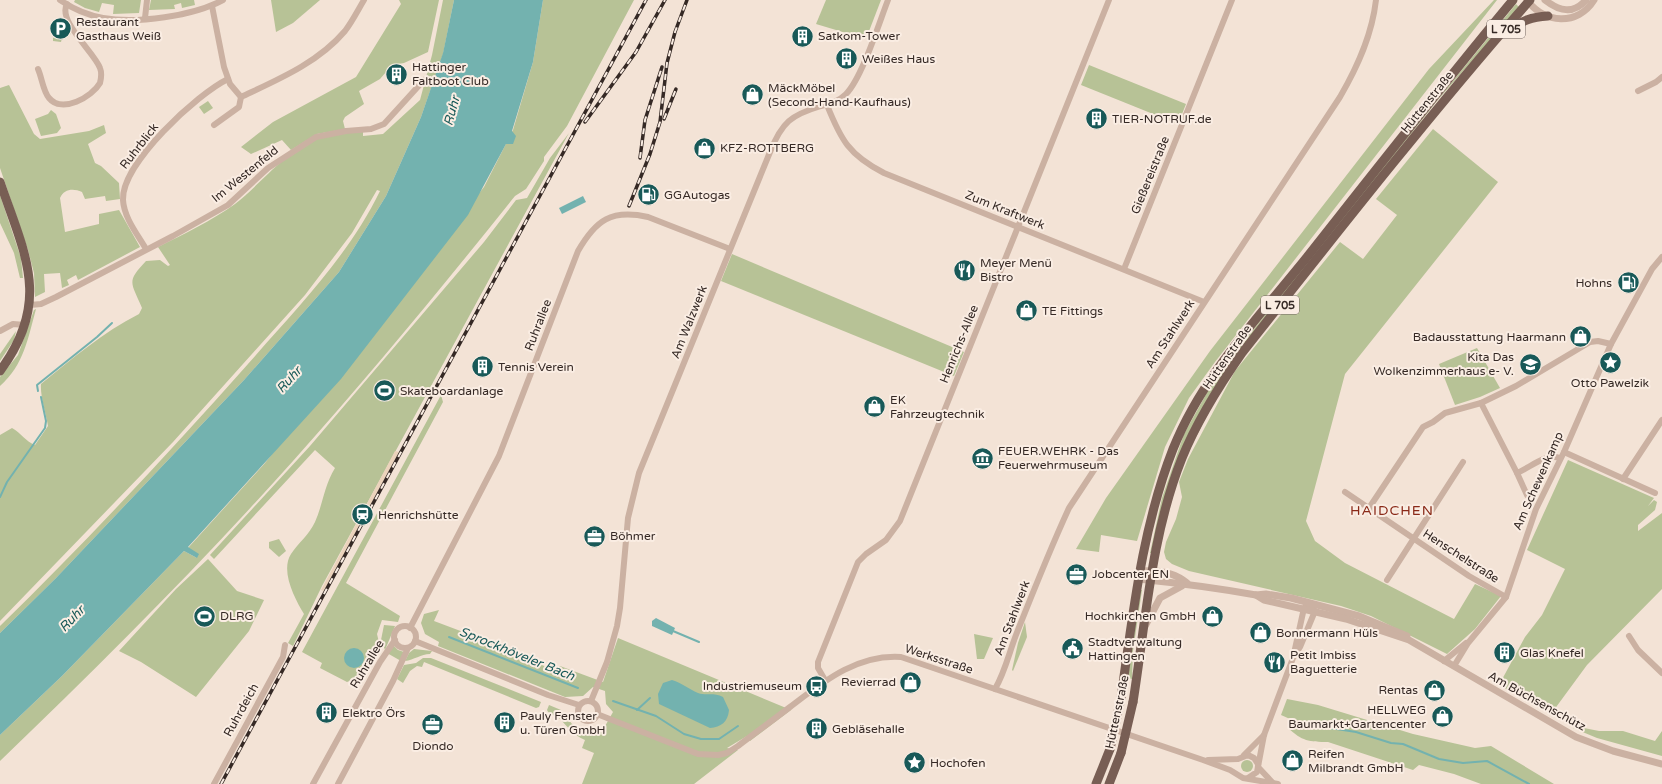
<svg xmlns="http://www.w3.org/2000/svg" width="1662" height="784" viewBox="0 0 1662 784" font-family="'Varela Round',sans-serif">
<rect width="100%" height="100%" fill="#f3e3d6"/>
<g fill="#b7c296">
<path d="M75,0H141L139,13L113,14L114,5L102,3L99,12L85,8L74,2Z"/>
<path d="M151,0H194L195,5L182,8L181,3L174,5L175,9L149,10Z"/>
<path d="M271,0H320L293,23L276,32Z"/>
<path d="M399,0H439L428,52L404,63L392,65L380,79L359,91L364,104L345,117L343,121L345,129L317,134L291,150L282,140L251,154L241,147L273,122L356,77L401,4Z"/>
<path d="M443,0H454L443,54L421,117L386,196L339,272L244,380L56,578L0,633V626C86,542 168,454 248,364C295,310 348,257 380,191L377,190L352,233L305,295L173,442L0,621V435L12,428C21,433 26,442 35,445L48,426C46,413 40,396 41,384C72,359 103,332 139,314L142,308C131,282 126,282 146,261L160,260L168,266L170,265L158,247C184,234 211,221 235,204C262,183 285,151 318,138C332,133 349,132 363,132V136L383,134L420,100L432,55Z"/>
<path d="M543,0H634L567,126L544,157V161L526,189L515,196C443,286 370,375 293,461C200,565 101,664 0,761V735L62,676L184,551L197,558L188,548L265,463L484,187L513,130L533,62Z"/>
<path d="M826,0H881L866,39L816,24Z"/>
<path d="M1494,0H1497L1215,362L1189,398L1165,447L1137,541L1101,535L1099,552L1076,549L1106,498L1210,351L1429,69Z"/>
<path d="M1516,4L1519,7L1437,101L1243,346L1165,497L1151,553H1150L1162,498L1184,434L1208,391L1234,354L1406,138Z"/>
<path d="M68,30L71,34L62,38L61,42L53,41V38Z"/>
<path d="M1089,65L1186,104L1178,124L1081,85Z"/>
<path d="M9,85L34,134L40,139L89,131L104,125L106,133L88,144L95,163L101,166L119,183L120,199L106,201L105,196L85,199L82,192C73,188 64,189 60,198L65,232L99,224V214L119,210L140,247L78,280L76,275L67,280L69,285L62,288L60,273L44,274L45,292L35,297L34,273L28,250L0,168V88Z"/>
<path d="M208,101L213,108L204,114L199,107Z"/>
<path d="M51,110L56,114L61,128L57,133L41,136L35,119L48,114Z"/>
<path d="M1433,129L1498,182L1345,374L1306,521L1315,541L1345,563L1454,619L1475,584L1501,596L1475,629L1447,654L1371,616L1341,606L1189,571L1172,564L1166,559L1164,552L1166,542L1176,519L1182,497L1179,482L1188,459L1235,371L1340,242L1363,259L1397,215L1376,199Z"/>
<path d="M569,133L322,586L293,646L288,643L304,614C295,599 280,571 291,554C299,542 309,535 315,522C323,504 324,486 335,468L315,450L214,559L210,555L310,446L484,242L516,200L527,198L550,158Z"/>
<path d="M0,195L21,258L23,278H20L14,253L0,223Z"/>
<path d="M732,254L964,352L954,376L721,281Z"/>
<path d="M36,309C28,338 24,365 0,386V377L18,355L34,310Z"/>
<path d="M16,331L14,340L0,361V354Z"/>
<path d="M1477,348L1500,388L1480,397L1455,405L1439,364Z"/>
<path d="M441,395L443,402L346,583L400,616L398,622L382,620L377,634L381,651L364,675L347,682L320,668L322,663L302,652Z"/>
<path d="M1568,460L1654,498L1648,506L1654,500L1657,502L1655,510L1638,525V531L1662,513V589L1587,665L1551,714L1499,685L1525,637L1542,615L1565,569L1527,550Z"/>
<path d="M279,539L286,551L279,557L269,548V542Z"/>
<path d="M208,559L237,591L264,600L249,631L196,697L141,662L119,651L176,589Z"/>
<path d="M1140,590H1142L1133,651L1132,679L1128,678Z"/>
<path d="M439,610L434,621L503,647L508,652L552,669L560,666L603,682L618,638L791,710L750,741L747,736L727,748L738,750L694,784H582L594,753L582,748L585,740C573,735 568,727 560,719C556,715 549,715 547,710L549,705L561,710L572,724L580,730L590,731L604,728L613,712L606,704L605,691L593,687L583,696L565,697L438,646L439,642L425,634L421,623L424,614Z"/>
<path d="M1025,622L1027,637L1013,671L1012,670L1018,643Z"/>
<path d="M384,625L395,626L385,650L381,640Z"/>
<path d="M974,634L993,638L984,659H977Z"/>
<path d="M393,645L398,650L404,652L401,661L387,653Z"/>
<path d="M414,649L432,651L430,654C421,654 414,660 405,661L409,653Z"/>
<path d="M423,658H431L541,702L539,707L536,708L424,662L422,667L417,666L410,671L403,683L397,679L404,665L416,663Z"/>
<path d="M1287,699L1318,705L1413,734L1475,748L1491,746L1554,784H1481L1454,774L1419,765L1413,770L1328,742C1309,742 1302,741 1288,728L1290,719L1281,715Z"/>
<path d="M1579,727L1599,731H1623L1655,741L1662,731V756L1597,738L1573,728Z"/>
<circle cx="1247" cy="766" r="6"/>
</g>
<path fill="#ecd3bc" d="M395,451L399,452L324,591L321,590Z"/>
<g fill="#73b2af">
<path d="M454,0H543L533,62L512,131L516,136L513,144H506L468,215L341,379L188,547L199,554L197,558L184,551L62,676L0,735V633L56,578L244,380L339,272L386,196L421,117L443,53Z"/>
<path d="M583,196L586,202L562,214L559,208Z"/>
<path d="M656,618L675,628L672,635L652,626V621Z"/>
<circle cx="354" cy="658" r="10"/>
<path d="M672,680C682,683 689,689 698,693C706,696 714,692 723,697L729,710C728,722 721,727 710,728L659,704L658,694L663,683Z"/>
</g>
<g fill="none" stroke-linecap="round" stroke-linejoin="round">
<g stroke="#73b2af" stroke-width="2">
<path d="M38,391L37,385L97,337L112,323"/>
<path d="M0,497L7,482L45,428L46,421L41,397"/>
<path d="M673,631L699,642"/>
<path d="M449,637L578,688"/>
<path d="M613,701L656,716L684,734L701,739H719L738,726"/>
<path d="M637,710L650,698"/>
<path d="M1298,723L1356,732L1391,743L1403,744L1439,759L1463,763L1487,761L1529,784"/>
</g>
<g stroke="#cbb1a2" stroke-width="6">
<path d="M60,0C73,9 87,15 103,18C137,24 193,16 223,0"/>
<path d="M212,6L224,67L230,84L241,97C277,80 318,63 345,31C352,22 358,10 364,0"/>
<path d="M145,18L147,0"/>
<path d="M38,69C42,78 43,91 49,98C62,114 92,97 100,83C101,79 102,73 100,68C95,53 57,21 67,4"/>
<path d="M1638,91L1656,82L1662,77"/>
<path d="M827,105C841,140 849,155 884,173L1204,302"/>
<path d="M214,125L239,107L241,97"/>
<path d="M146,249C138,235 124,218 123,200C121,164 197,94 228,79"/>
<path d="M1124,269L1232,0"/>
<path d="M30,305L41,304L56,297L173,236L228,205L268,168L316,137L346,131L371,129L384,124L424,80"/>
<path d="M0,331L13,324L25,325"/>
<path d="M1481,403L1517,473C1531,467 1546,453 1560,458"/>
<path d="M1564,452L1655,493"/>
<path d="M1517,473L1527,495"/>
<path d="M1623,479L1662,420"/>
<path d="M1345,492L1469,576L1506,597"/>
<path d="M1369,508L1423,427L1433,422L1445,413L1481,403L1516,386L1590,342L1598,341L1611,344"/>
<path d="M1387,580L1463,462"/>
<circle cx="405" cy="637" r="11"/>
<path d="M410,628L499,456L578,251C596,220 611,209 648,217L730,249"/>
<path d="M1629,636L1638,650L1662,673"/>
<path d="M415,641L548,695L579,705"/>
<path d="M1444,661L1466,643"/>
<path d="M1454,666L1468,643L1506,597L1536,509L1564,452L1611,344L1652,269L1662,257"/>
<path d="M825,680L818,668V662L858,562L866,554L886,540L900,521L1109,0"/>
<path d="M995,689C1005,672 1009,653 1016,635C1033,592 1050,549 1069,508L1340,97C1358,66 1372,35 1376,0"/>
<circle cx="588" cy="711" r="10"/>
<path d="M591,701L607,662L617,626L620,608L628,518L639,473L770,152C782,122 791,115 821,106C830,104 839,101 846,94C862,78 879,23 888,0"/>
<path d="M597,714L698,754L718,755L727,753L738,746C755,733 773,720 790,707C823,682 857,654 901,657L1203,760L1230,770L1243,778L1278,784"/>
<path d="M1244,755L1264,735"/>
<path d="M1208,760L1238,759L1248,755L1254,758L1258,764"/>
<path d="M1258,767L1272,782"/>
<path d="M1248,778L1257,772L1264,735L1293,658L1304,608L1310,603L1315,611L1300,647L1293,658"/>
<path d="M214,784L283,657L285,645"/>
<path d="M313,784L380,662L395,640"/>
<path d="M338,784L393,681L408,648"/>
</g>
<g stroke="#cbb1a2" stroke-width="7">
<path d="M1527,0C1544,24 1578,26 1594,0"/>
<path d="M1545,0C1559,11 1573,15 1586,0"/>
<path d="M1141,571C1157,570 1174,572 1187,583"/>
<path d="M1138,579C1178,583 1217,588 1256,595L1266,594L1291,598L1359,616L1407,636"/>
<path d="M1256,595L1264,600L1346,619L1409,640L1576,737L1613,751L1662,764"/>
<path d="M1144,628L1160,598L1182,586"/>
</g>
<g stroke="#785e54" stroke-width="9">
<path d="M1510,31C1522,20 1532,17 1548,16"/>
<path d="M0,182C25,255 52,301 0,371"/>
<path d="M1121,698C1133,614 1142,528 1173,449C1202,376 1259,317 1307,257C1375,171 1443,84 1513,0"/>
<path d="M1133,702C1146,620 1151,536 1182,458C1197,421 1219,386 1242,353C1336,234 1430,114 1530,0"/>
<path d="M1096,784L1110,749"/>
<path d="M1109,784L1121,753"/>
</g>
<defs>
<g id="rail">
<path d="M664,119L676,89"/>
<path d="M585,122L636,52L665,0"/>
<path d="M640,158L645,120L662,67"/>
<path d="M629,206L650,154L660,122L667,63L675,32L687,0"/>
<path d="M221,784L646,0"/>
</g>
</defs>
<use href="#rail" stroke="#352925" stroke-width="3.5"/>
<use href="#rail" stroke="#faede3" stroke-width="2" stroke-dasharray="6" stroke-linecap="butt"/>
<g stroke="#785e54" stroke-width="9">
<path d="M1110,749L1121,698"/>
<path d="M1121,753L1133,702"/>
</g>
</g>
<defs>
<symbol id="parking-disc" viewBox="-11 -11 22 22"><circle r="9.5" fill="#185958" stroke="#faede3"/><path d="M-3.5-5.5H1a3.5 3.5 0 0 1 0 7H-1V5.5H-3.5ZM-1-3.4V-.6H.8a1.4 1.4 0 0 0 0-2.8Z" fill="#fff"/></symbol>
<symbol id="building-disc" viewBox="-11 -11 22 22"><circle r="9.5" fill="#185958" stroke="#faede3"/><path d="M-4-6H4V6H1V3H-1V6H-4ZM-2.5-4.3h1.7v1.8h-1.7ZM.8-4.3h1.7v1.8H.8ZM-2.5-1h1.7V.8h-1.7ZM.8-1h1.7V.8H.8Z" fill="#fff"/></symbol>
<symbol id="shop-disc" viewBox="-11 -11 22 22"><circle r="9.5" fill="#185958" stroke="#faede3"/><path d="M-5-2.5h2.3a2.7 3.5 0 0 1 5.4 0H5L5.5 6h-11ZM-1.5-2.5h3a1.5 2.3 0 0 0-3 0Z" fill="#fff"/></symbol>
<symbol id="fuel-disc" viewBox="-11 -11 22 22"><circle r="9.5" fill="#185958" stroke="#faede3"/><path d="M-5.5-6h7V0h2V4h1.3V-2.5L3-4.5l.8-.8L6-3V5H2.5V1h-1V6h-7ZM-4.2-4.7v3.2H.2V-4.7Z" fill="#fff"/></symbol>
<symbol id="restaurant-disc" viewBox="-11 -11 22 22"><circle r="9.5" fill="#185958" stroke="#faede3"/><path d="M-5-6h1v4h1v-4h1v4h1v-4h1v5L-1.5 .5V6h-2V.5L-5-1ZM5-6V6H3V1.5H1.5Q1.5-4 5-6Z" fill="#fff"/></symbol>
<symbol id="sight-disc" viewBox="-11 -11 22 22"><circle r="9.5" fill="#185958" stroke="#faede3"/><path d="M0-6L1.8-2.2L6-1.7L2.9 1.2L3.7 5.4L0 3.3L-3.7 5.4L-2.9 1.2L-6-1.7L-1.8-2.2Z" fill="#fff"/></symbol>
<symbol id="school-disc" viewBox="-11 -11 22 22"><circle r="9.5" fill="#185958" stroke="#faede3"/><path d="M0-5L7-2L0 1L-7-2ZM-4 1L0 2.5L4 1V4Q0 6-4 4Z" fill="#fff"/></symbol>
<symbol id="stadium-disc" viewBox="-11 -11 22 22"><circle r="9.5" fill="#185958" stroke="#faede3"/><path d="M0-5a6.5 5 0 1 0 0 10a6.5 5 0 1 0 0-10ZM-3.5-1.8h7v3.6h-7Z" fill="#fff"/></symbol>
<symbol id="museum-disc" viewBox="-11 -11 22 22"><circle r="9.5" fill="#185958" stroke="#faede3"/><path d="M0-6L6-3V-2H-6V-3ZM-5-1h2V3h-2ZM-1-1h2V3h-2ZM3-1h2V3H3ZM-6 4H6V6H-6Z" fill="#fff"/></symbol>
<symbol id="station-disc" viewBox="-11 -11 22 22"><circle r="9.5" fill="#185958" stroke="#faede3"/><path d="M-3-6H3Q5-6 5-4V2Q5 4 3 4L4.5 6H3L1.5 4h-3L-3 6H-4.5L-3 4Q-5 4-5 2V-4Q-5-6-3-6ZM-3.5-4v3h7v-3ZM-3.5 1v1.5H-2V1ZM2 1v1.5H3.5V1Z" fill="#fff"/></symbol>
<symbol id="office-disc" viewBox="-11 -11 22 22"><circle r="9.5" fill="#185958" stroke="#faede3"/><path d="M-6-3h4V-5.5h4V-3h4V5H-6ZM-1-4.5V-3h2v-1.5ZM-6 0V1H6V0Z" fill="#fff"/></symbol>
<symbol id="civic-disc" viewBox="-11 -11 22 22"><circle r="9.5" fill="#185958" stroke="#faede3"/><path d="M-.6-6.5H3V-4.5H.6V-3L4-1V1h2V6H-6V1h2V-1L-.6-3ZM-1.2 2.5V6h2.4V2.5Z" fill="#fff"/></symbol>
<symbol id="bus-disc" viewBox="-11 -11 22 22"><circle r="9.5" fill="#185958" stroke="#faede3"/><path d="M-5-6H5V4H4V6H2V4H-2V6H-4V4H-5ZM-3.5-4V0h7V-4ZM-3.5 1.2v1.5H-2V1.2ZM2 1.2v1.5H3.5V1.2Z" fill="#fff"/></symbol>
</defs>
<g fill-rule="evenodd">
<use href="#parking-disc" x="48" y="16" width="25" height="25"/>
<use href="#building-disc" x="790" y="24" width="25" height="25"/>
<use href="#building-disc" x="834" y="46" width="25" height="25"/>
<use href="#building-disc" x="384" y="62" width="25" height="25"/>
<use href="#shop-disc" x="740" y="82" width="25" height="25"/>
<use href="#building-disc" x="1084" y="106" width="25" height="25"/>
<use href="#shop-disc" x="692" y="136" width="25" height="25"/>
<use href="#fuel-disc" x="636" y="182" width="25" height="25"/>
<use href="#restaurant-disc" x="952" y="258" width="25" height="25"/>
<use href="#fuel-disc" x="1616" y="270" width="25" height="25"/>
<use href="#shop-disc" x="1014" y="298" width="25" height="25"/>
<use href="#shop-disc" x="1568" y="324" width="25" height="25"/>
<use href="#sight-disc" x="1598" y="350" width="25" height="25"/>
<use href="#school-disc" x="1518" y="352" width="25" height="25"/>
<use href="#building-disc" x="470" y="354" width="25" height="25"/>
<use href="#stadium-disc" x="372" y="378" width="25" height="25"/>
<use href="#shop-disc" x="862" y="394" width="25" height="25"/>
<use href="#museum-disc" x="970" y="446" width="25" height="25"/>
<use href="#station-disc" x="350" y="502" width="25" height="25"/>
<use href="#office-disc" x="582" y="524" width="25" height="25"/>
<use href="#office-disc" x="1064" y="562" width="25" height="25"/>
<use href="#stadium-disc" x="192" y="604" width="25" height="25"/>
<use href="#shop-disc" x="1200" y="604" width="25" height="25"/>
<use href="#shop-disc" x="1248" y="620" width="25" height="25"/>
<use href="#civic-disc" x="1060" y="636" width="25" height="25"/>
<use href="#building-disc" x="1492" y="640" width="25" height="25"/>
<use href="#restaurant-disc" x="1262" y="650" width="25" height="25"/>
<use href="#shop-disc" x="898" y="670" width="25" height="25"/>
<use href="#bus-disc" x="804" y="674" width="25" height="25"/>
<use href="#shop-disc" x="1422" y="678" width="25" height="25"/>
<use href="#building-disc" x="314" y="700" width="25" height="25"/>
<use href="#shop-disc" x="1430" y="704" width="25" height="25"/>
<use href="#building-disc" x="492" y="710" width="25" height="25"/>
<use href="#office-disc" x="420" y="712" width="25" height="25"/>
<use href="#building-disc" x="804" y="716" width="25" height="25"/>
<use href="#shop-disc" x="1280" y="748" width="25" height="25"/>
<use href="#sight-disc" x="902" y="750" width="25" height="25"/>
</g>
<g text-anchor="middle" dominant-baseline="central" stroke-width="4" stroke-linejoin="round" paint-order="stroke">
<g fill="#faede3" stroke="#70645e" stroke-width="1">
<rect x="1487" y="20" width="38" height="18" rx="3"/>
<rect x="1261" y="296" width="38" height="18" rx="3"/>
</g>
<g font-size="11" font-weight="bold" fill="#352925">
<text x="1506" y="29">L 705</text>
<text x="1280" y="305">L 705</text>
</g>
<g font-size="12" fill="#352925" stroke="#faede3" text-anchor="start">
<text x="76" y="22">Restaurant<tspan x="76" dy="14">Gasthaus Weiß</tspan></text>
<text x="818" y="36">Satkom-Tower</text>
<text x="862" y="59">Weißes Haus</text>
<text x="412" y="67">Hattinger<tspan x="412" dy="14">Faltboot Club</tspan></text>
<text x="768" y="88">MäckMöbel<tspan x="768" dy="14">(Second-Hand-Kaufhaus)</tspan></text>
<text x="1112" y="119">TIER-NOTRUF.de</text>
<text x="720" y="148">KFZ-ROTTBERG</text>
<text x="664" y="195">GGAutogas</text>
<text x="980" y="263">Meyer Menü<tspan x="980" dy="14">Bistro</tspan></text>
<text x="1612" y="283" text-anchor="end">Hohns</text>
<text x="1042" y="311">TE Fittings</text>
<text x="1566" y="337" text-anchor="end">Badausstattung Haarmann</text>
<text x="1514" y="357" text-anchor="end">Kita Das<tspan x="1514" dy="14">Wolkenzimmerhaus e- V.</tspan></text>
<text x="498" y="367">Tennis Verein</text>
<text x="1610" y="383" text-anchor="middle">Otto Pawelzik</text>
<text x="400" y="391">Skateboardanlage</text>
<text x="890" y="400">EK<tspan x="890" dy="14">Fahrzeugtechnik</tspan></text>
<text x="998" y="451">FEUER.WEHRK - Das<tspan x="998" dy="14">Feuerwehrmuseum</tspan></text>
<text x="378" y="515">Henrichshütte</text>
<text x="610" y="536">Böhmer</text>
<text x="1092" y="574">Jobcenter EN</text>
<text x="220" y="616">DLRG</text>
<text x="1196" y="616" text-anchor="end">Hochkirchen GmbH</text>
<text x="1276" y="633">Bonnermann Hüls</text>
<text x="1088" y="642">Stadtverwaltung<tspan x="1088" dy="14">Hattingen</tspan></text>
<text x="1520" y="653">Glas Knefel</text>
<text x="1290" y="655">Petit Imbiss<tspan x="1290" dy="14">Baguetterie</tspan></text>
<text x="896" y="682" text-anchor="end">Revierrad</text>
<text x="802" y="686" text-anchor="end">Industriemuseum</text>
<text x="1418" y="690" text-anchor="end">Rentas</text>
<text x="1426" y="710" text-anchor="end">HELLWEG<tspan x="1426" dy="14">Baumarkt+Gartencenter</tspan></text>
<text x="342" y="713">Elektro Örs</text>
<text x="520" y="716">Pauly Fenster<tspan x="520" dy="14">u. Türen GmbH</tspan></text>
<text x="832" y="729">Gebläsehalle</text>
<text x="433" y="746" text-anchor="middle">Diondo</text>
<text x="1308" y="754">Reifen<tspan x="1308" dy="14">Milbrandt GmbH</tspan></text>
<text x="930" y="763">Hochofen</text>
</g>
<g font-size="12" fill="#352925" stroke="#faede3">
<text transform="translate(1427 102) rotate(-51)">Hüttenstraße</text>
<text transform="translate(139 146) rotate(-52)">Ruhrblick</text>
<text transform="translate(245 174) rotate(-39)">Im Westenfeld</text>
<text transform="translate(1150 175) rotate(-68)">Gießereistraße</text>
<text transform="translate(1005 210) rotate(22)">Zum Kraftwerk</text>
<text transform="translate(689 322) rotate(-68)">Am Walzwerk</text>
<text transform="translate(538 325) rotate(-69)">Ruhrallee</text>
<text transform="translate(1170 334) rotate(-57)">Am Stahlwerk</text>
<text transform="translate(959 344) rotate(-68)">Henrichs-Allee</text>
<text transform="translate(1227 357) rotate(-55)">Hüttenstraße</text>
<text transform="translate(1538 481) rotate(-66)">Am Schewenkamp</text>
<text transform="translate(1461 556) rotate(33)">Henschelstraße</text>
<text transform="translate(1012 618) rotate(-69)">Am Stahlwerk</text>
<text transform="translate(939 659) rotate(18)">Werksstraße</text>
<text transform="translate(367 664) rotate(-59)">Ruhrallee</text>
<text transform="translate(1537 701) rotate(29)">Am Büchsenschütz</text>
<text transform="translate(241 710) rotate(-61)">Ruhrdeich</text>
<text transform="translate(1117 712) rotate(-78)">Hüttenstraße</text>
</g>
<g font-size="13" font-style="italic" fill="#185958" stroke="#faede3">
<text transform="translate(452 111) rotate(-75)">Ruhr</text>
<text transform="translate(289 380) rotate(-48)">Ruhr</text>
<text transform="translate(72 619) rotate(-46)">Ruhr</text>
<text transform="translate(517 654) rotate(22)">Sprockhöveler Bach</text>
</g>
<g font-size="14" letter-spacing="1" fill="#8a2a18" stroke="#faede3">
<text x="1392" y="510">HAIDCHEN</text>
</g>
</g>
</svg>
